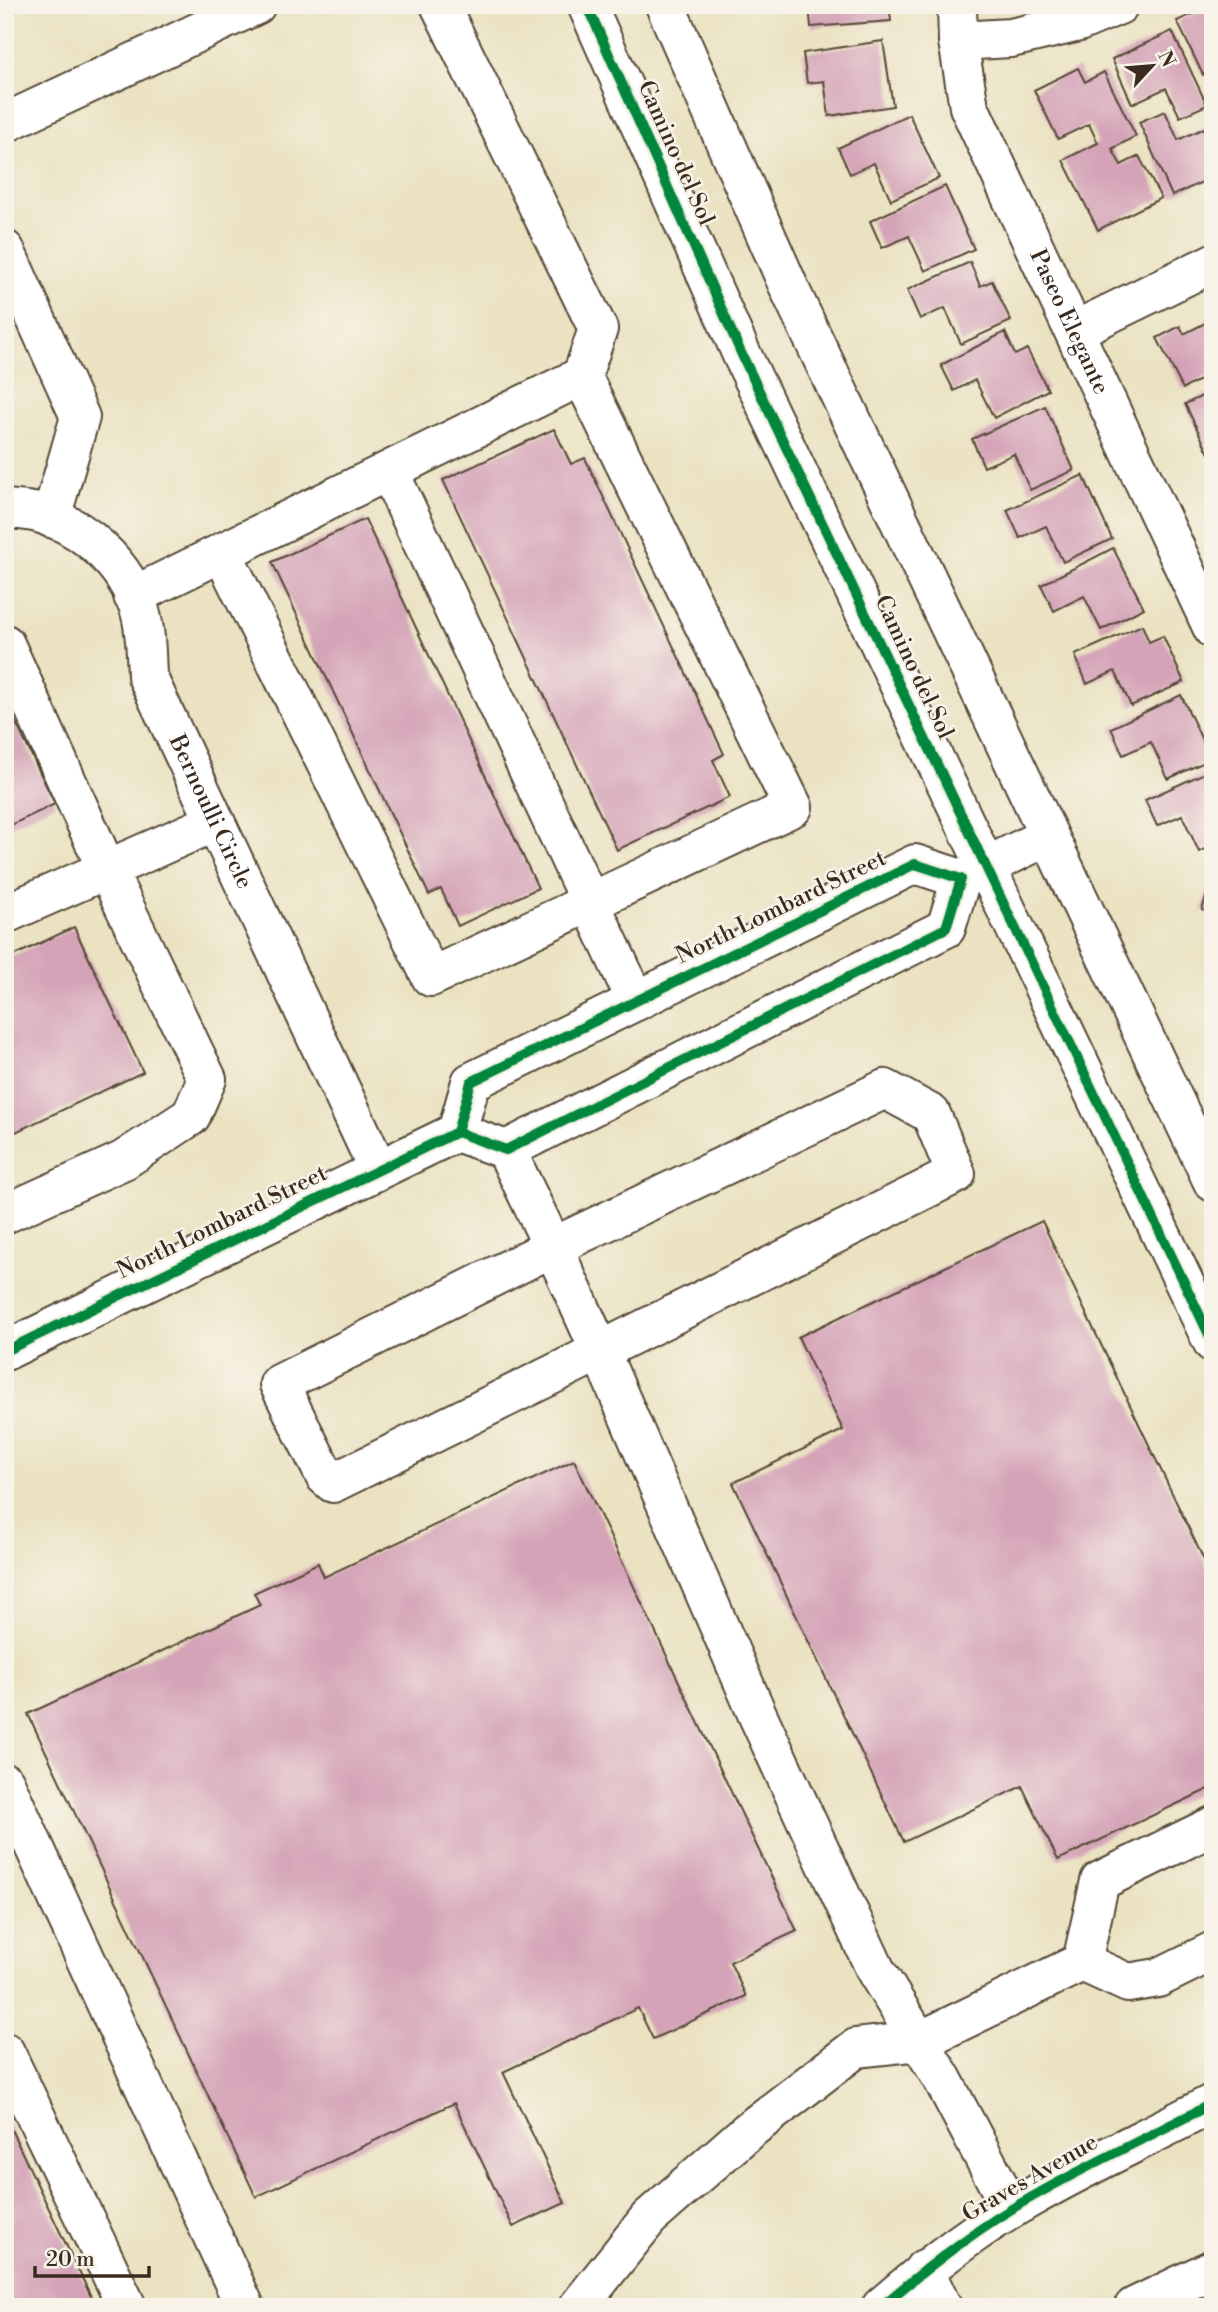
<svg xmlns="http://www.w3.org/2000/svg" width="1218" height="2312" viewBox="0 0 1218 2312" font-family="'Libre Bodoni',serif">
<rect width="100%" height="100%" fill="#f7f3e8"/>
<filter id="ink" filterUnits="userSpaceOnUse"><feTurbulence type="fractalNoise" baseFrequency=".0143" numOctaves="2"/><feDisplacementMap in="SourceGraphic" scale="14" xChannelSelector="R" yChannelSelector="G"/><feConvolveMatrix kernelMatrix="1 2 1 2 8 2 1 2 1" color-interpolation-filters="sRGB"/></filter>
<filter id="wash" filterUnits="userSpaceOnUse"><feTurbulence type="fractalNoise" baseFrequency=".00686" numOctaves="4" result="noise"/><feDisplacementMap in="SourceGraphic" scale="28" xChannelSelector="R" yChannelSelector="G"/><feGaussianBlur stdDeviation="1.57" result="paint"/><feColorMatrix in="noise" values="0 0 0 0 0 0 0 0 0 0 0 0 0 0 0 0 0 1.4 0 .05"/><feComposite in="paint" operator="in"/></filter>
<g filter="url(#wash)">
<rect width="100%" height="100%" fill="#eae2c1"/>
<g id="blocks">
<g fill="#d4a3b7">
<path d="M809,5H889L891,21L811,27Z"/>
<path d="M1213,5V70L1203,75L1177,21Z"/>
<path d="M1172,31L1207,105L1180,117L1166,88L1132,104L1112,59Z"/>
<path d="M883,41L893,106L829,116L824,81L807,83L803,53Z"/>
<path d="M1078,68L1085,82L1104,72L1136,136L1112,149L1121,165L1139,156L1161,198L1098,230L1063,160L1098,143L1089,124L1058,139L1034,90Z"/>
<path d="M1165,111L1178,140L1213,124V177L1172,196L1139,122Z"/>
<path d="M909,114L939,178L891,200L874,163L850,174L838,148Z"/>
<path d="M945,186L974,249L925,271L909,236L882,248L870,221Z"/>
<path d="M970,262L980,286L992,281L1011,321L961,344L945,308L920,319L907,290Z"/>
<path d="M1213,319V373L1183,389L1157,338L1180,326L1184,334Z"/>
<path d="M1005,332L1015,355L1027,349L1048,390L994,418L975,380L954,391L941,365Z"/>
<path d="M1213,391V462L1185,404Z"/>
<path d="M1045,406L1074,470L1030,490L1014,454L984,467L972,439Z"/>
<path d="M554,429L571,464L585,458L724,754L713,760L730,797L617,850L443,480Z"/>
<path d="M1083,475L1112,539L1063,562L1046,526L1020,538L1007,510Z"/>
<path d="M365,519L538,888L458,926L441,889L429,895L272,562Z"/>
<path d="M1113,548L1144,608L1101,630L1084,596L1054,611L1041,585Z"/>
<path d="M1142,625L1149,642L1163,636L1184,682L1131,706L1115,671L1087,684L1075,655Z"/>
<path d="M1181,695L1211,759L1168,779L1151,742L1123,755L1111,728Z"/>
<path d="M5,700L55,804L5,828Z"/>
<path d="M1211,770L1213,774V846L1199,852L1182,815L1157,826L1145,800Z"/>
<path d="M1212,878H1213V913L1202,910Z"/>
<path d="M74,927L143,1072L5,1137V960Z"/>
<path d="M1042,1221L1213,1579V1787L1058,1860L1022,1786L904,1842L733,1483L843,1430L798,1337Z"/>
<path d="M574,1460L797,1931L730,1962L746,1996L653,2039L638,2008L503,2072L565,2203L513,2227L454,2103L256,2197L28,1714L260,1605L254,1593L318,1563L324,1577Z"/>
<path d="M5,2117L96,2307H5Z"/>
</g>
</g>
</g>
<g filter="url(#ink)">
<use href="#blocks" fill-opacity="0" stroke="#554636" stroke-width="2"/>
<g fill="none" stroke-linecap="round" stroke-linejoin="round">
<defs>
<g id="minor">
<path d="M440,5L598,329L582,376"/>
<path d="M587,5L742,355L1213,1343"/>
<path d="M665,5L791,292L1213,1182"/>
<path id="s1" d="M957,5L958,41L969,107L1213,629"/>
<path d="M958,41L1011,38L1079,22L1119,5"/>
<path d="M5,123L256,5"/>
<path d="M5,250L80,417L51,518"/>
<path d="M1074,331L1213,263"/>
<path d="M389,471L636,1001"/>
<path id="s2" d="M5,509C16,510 27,510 38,513C84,526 126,564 140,611C146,631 146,654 147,676L378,1169"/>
<path d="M133,596L582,376L793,807L431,977L222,552"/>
<path d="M5,644L107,870L207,1079L191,1116L124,1160L5,1214"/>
<path d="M5,914L215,822"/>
<path d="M885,1089L931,1114L956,1174L600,1351L553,1247Z"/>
<path d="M457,1132L471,1082L915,864L961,879L1048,836"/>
<path d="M506,1150L553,1247L279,1384L325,1476L333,1483L600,1351L758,1716L876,1971L943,2080L1011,2209"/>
<path d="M5,1351L457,1132L506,1150L946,928L961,879"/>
<path d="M5,1783L245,2307"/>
<path d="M1082,1962L1100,1881L1213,1826"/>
<path d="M1082,1962L1128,1983L1158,1978L1213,1951"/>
<path d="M5,2052L127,2307"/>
<path d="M924,2269L942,2307"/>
<path d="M578,2307L649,2218L748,2131L856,2048L920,2041L1082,1962"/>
<path d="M881,2307C928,2266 978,2227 1032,2197C1091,2163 1153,2135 1213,2103"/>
<path d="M1134,2307L1213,2269"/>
</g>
</defs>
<use href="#minor" stroke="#554636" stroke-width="42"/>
<use href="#minor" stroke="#fff" stroke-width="38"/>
<defs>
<g id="cycleway">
<path d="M587,5L742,355L1213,1343"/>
<path d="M5,1351L457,1132L506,1150L946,928L961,879L915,864L471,1082L457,1132"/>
<path d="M881,2307C928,2266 978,2227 1032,2197C1091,2163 1153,2135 1213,2103"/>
</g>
</defs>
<use href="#cycleway" stroke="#f7f3e8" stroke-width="15"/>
<use href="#cycleway" stroke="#00873e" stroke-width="10"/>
</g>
</g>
<g text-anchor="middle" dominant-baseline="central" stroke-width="5" stroke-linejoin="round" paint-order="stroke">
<g font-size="23" fill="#3b2a1e" stroke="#f7f3e8">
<text transform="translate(676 153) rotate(66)">Camino del Sol</text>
<text stroke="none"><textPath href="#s1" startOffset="340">Paseo Elegante</textPath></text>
<text transform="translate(914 667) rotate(65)">Camino del Sol</text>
<text stroke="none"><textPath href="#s2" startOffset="396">Bernoulli Circle</textPath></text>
<text transform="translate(781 907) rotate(-26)">North Lombard Street</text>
<text transform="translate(222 1222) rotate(-26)">North Lombard Street</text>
<text transform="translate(1030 2178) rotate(-30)">Graves Avenue</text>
</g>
</g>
<rect width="1218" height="2312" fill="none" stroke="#f7f3e8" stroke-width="28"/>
<g transform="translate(1152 66) rotate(64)" stroke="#f7f3e8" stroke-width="5" paint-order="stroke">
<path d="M0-5L12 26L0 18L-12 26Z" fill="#3b2a1e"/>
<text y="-10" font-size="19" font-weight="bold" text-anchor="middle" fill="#3b2a1e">N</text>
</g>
<path d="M35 2266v10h114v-10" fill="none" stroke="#3b2a1e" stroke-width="3.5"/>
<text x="46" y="2266" font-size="21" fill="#3b2a1e" stroke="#f7f3e8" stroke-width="5" paint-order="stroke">20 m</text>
</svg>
